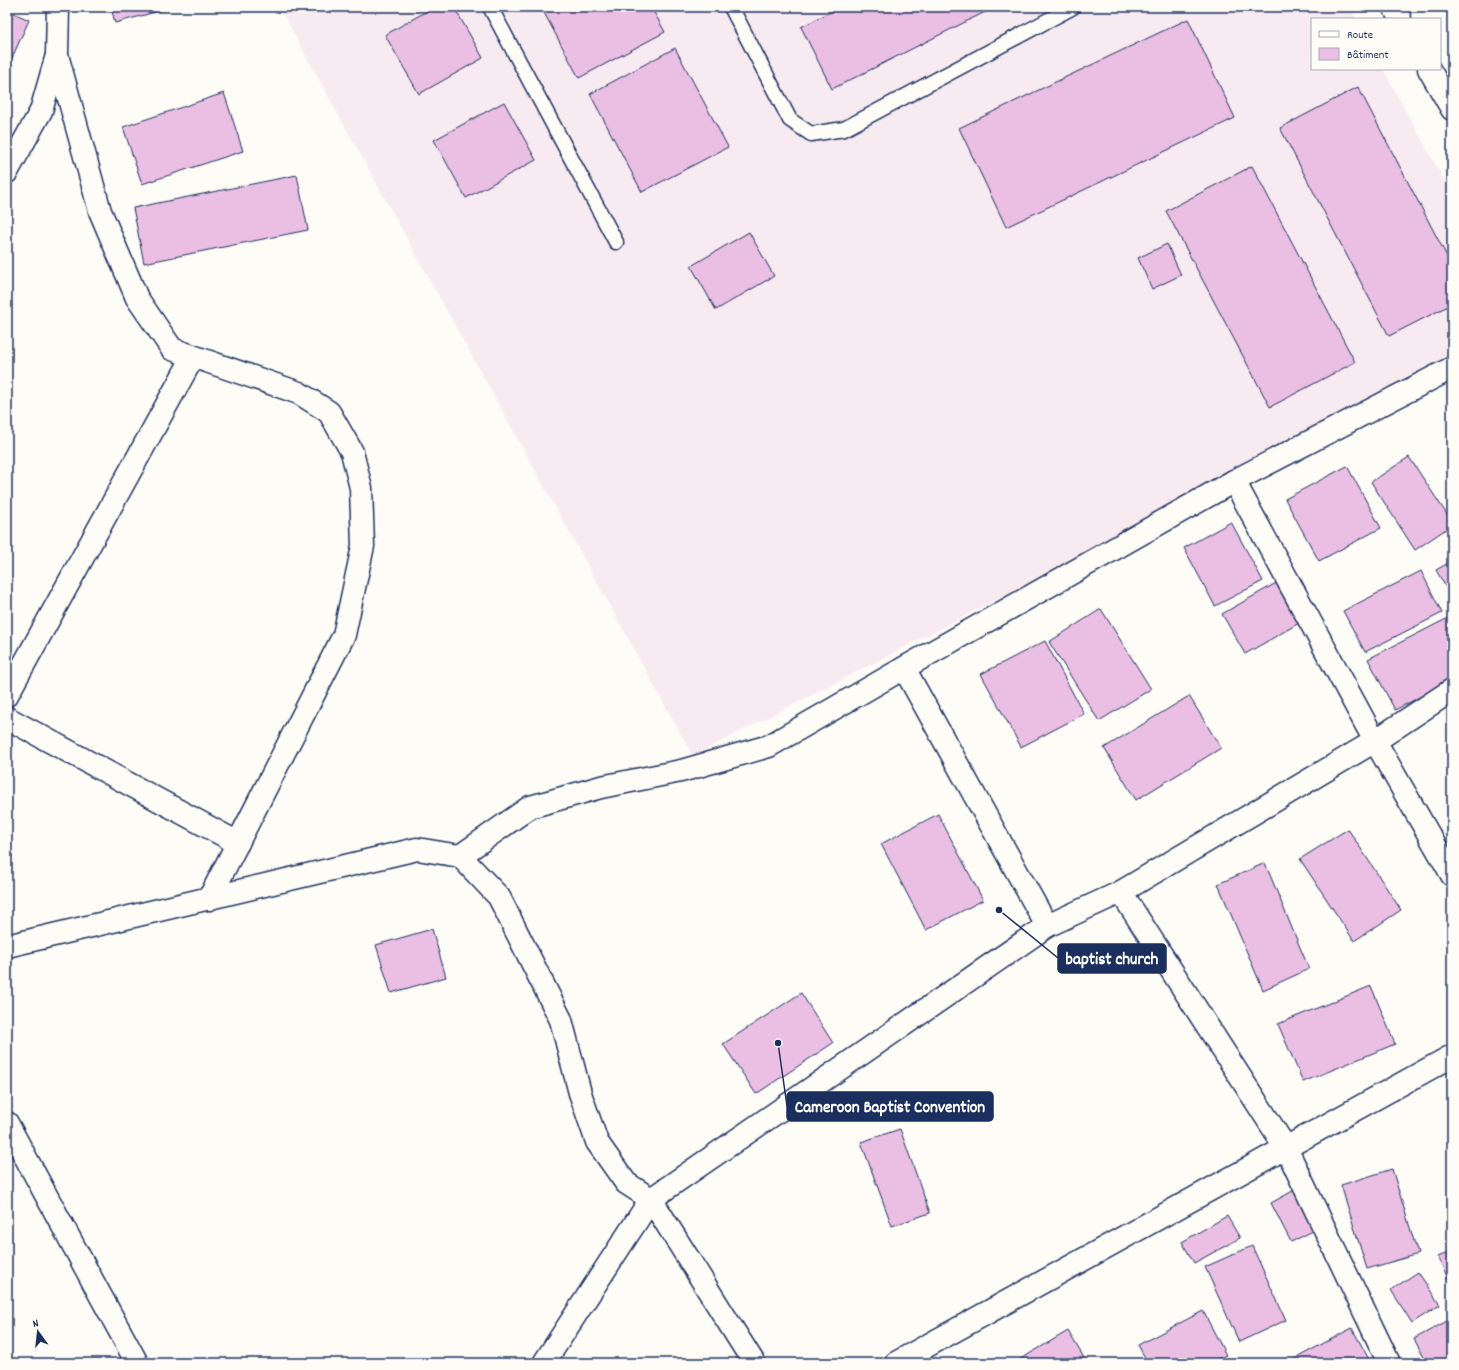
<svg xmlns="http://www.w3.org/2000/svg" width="1459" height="1370" viewBox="0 0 1459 1370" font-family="Dekko,sans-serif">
<rect width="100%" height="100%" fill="#fdfcf7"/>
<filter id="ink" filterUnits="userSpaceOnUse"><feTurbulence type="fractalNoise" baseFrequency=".025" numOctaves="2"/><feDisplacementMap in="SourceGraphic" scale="8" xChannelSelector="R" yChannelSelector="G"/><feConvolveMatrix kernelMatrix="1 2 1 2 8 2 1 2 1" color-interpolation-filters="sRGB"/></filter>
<g filter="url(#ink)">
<path fill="#f8eaf1" d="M279,7H1350L1356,19H1312V69H1383L1452,195V365L693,756Z"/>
<g fill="#ebbfe4" stroke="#1b2f5e">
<path d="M111,7H174L115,23Z"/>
<path d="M434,7H454L483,58L419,94L385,35Z"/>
<path d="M541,7H651L665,32L579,78Z"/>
<path d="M840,7H995L832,89L801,27Z"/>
<path d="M7,10L29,20L7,69Z"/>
<path d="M1188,19L1235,118L1006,227L959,128Z"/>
<path d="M675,48L728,147L642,192L590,94Z"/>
<path d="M1358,87L1452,266V304L1389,336L1280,128Z"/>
<path d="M224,93L243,151L142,184L123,127Z"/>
<path d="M504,102L536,160L466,198L434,140Z"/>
<path d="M1252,166L1355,362L1270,407L1166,211Z"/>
<path d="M297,175L308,230L144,263L133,208Z"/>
<path d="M749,232L774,276L716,310L691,266Z"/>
<path d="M1167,244L1181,275L1152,289L1138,258Z"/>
<path d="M1409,457L1452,522V525L1415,550L1371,482Z"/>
<path d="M1347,466L1381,528L1319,561L1285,499Z"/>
<path d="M1231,522L1263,581L1215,606L1184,548Z"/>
<path d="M1452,561V598L1436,570Z"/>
<path d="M1421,571L1442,613L1365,652L1343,611Z"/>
<path d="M1285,578L1308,618L1245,654L1222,614Z"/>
<path d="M1101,609L1151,689L1099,721L1049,642Z"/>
<path d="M1452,616V680L1395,710L1368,659Z"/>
<path d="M1045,641L1084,714L1021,747L981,674Z"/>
<path d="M1189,696L1221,748L1136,800L1104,748Z"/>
<path d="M938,814L983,900L926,930L881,844Z"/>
<path d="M1348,829L1401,910L1354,941L1300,859Z"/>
<path d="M1265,863L1309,969L1263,990L1218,884Z"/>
<path d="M432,929L446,977L391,993L376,945Z"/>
<path d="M1371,986L1395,1044L1303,1082L1278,1024Z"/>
<path d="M801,993L833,1043L756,1094L723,1044Z"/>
<path d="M900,1129L930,1213L892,1226L861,1142Z"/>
<path d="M1392,1169L1418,1254L1367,1269L1341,1185Z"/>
<path d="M1300,1187L1321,1227L1291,1242L1271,1203Z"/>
<path d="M1227,1216L1240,1238L1194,1263L1182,1242Z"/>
<path d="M1252,1246L1286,1320L1239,1342L1205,1267Z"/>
<path d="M1452,1251V1287L1438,1257Z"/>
<path d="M1418,1272L1440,1305L1412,1323L1391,1290Z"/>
<path d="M1203,1311L1226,1355L1210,1363H1148L1138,1345Z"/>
<path d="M1447,1321L1451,1327L1452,1326V1363H1427L1414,1339Z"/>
<path d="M1352,1328L1371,1363H1287Z"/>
<path d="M1068,1331L1087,1363H1014Z"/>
</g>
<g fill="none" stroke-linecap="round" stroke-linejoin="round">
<defs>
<g id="lane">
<path d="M490,7L616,242"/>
<path d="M731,7L790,120L811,134L844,129L1073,7"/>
</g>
<g id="street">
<path d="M1394,7L1400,19"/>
<path d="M57,55L100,211L137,298L172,349L299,393L329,412L352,452L361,488L363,546L344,635L209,899"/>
<path d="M1429,69L1452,109"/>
<path d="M7,172L41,111L57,55L58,7"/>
<path d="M1234,481L1375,741L1452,875"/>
<path d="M904,668L1047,926"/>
<path d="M7,695L193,357"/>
<path d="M7,718L238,843"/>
<path d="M460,856L530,807L601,787L681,771L769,746L904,668L1234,481L1452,368"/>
<path d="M1121,892L1286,1148L1389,1363"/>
<path d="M7,946L417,849L460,856L499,897L561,1020L580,1093L597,1142L626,1183L651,1199L754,1363"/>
<path d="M7,1123L137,1363"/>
<path d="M544,1363L651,1199L1047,926L1121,892L1375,741L1452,690"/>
<path d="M896,1363L1452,1056"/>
</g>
</defs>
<use href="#lane" stroke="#1b2f5e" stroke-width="17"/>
<use href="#street" stroke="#1b2f5e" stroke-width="25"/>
<use href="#lane" stroke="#fdfcf7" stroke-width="14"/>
<use href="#street" stroke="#fdfcf7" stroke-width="22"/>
</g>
</g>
<path fill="none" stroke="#1b2f5e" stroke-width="1.5" d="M999 910L1058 958M778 1043L787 1106"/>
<g fill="#1b2f5e" stroke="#fdfcf7" stroke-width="1.5">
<circle cx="999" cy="910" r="4"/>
<circle cx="778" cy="1043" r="4"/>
</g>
<g fill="#1b2f5e" stroke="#1b2f5e" stroke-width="1.5">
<rect x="1058" y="944" width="108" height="29" rx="4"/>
<rect x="787" y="1092" width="206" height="29" rx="4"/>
</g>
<g font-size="17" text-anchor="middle" font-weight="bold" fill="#fff">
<text x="1112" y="964">baptist church</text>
<text x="890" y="1112">Cameroon Baptist Convention</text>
</g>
<rect width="1459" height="1370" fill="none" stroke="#fdfcf7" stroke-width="24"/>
<rect x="12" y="12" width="1435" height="1346" fill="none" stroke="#1b2f5e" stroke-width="1.5" filter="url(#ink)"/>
<rect x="1311" y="18" width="130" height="52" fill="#fdfcf7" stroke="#a3aaba"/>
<rect x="1319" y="31" width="20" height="6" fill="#fdfcf7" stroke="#a3aaba"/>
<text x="1347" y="38" font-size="12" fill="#1b2f5e">Route</text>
<rect x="1319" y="48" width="20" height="12" fill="#ebbfe4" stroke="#a3aaba"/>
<text x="1347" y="58" font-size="12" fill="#1b2f5e">Bâtiment</text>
<g transform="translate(38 1332) rotate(345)" stroke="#fdfcf7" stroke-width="3" paint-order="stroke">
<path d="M0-3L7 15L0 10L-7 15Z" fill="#1b2f5e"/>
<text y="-6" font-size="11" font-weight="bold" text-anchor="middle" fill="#1b2f5e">N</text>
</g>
</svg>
